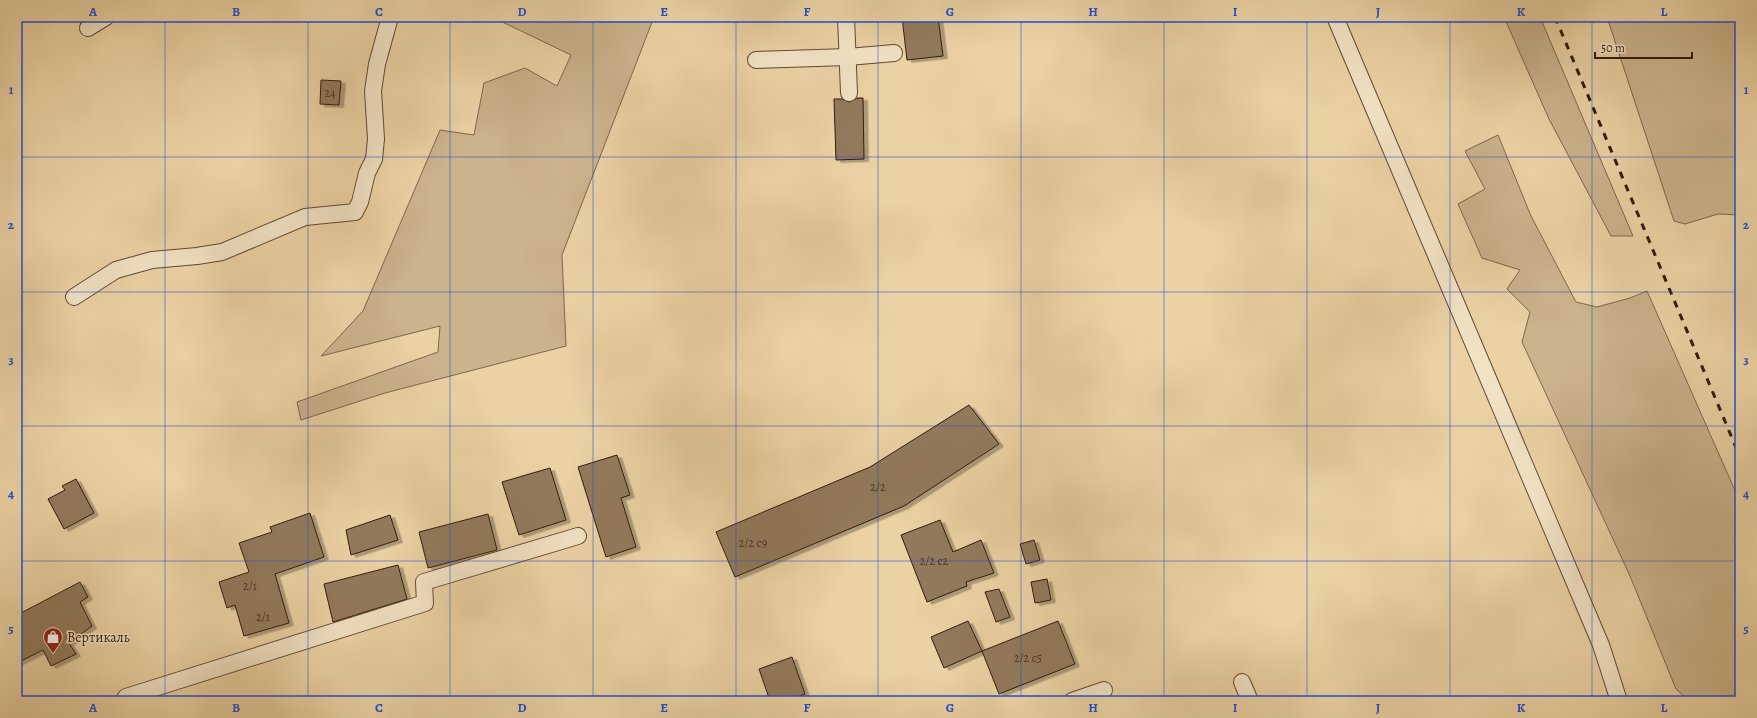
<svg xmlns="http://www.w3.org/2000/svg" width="1757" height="718" viewBox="0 0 1757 718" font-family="Alegreya,serif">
<defs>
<filter id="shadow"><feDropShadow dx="4.5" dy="2.5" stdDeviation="0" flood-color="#0004"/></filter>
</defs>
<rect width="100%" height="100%" fill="#ebd2a4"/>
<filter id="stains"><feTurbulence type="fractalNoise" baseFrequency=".005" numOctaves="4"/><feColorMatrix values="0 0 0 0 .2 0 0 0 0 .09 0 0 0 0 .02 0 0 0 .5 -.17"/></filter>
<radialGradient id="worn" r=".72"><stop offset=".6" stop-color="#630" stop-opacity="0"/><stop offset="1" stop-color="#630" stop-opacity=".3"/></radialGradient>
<g fill="#cbb38b" stroke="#7e664d">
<path d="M492,17H654L562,255L566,346L385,393L301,420L297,402L438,352L440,326L321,356L363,311L440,130L474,135L484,83L525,68L557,86L571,55Z"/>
<path d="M1504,17H1540L1633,236H1611L1549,119Z"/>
<path d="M1607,17H1740V215L1718,214L1685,224L1674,221Z"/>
<path d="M1498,135L1531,216L1576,302L1597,307L1630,298L1647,291L1740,502V701H1689L1676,689L1630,576L1522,342L1530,312L1507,289L1520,270L1482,258L1458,204L1485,189L1465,151Z"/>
</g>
<g fill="#927a5c" stroke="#311a0f" filter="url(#shadow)">
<path d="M902,17H938L943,56L907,60Z"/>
<path d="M321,80L341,81L339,105L320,104Z"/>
<path d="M857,98H863L864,159L836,160L834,99H842L849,102Z"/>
<path d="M969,405L999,444L904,506L735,577L716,532L870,467Z"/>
<path d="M617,455L630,495L621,498L636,547L606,557L578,467Z"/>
<path d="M550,468L566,520L519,535L502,482Z"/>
<path d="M76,479L94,513L64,529L48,499L65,490L62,486Z"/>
<path d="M310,513L324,557L275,574L289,623L244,636L235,605L227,608L219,582L249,572L239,543L272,532L270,527Z"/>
<path d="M488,514L497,550L428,568L419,532Z"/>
<path d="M390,515L398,540L351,555L346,530Z"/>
<path d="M940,520L953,552L981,540L994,573L966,582L967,586L927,602L901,535Z"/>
<path d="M1034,540L1040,560L1026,564L1020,544Z"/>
<path d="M398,565L407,599L333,622L324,584Z"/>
<path d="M1047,579L1051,600L1035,603L1031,582Z"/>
<path d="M80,582L88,597L80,602L92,626L69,643L76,654L51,666L43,650L17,663V615Z"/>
<path d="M999,589L1010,617L996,622L985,592Z"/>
<path d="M968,621L982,651L944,668L931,637Z"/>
<path d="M1058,621L1075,664L999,694L982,651Z"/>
<path d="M792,657L805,694L785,701H770L759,669Z"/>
</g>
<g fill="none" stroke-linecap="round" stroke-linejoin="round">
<defs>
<g id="minor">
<path d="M846,17L849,93"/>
<path d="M1335,17L1601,645L1619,701"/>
<path d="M88,28L106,17"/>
<path d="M756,60L848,57L894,53"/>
<path d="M74,297L116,270L152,260L197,256L222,252L305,217L355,212L360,202L367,173L374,159L376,139L373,91L377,64L390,17"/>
<path d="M1242,682L1250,701"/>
<path d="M124,701L126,697L425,603L424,582L578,536"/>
<path d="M1072,701L1104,690"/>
</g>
</defs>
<use href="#minor" stroke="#604834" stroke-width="18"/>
<use href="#minor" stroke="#f2e2c4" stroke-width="16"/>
<path stroke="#311a0f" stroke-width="3" stroke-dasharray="7 7" stroke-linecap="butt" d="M1555,17L1740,457"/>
</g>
<path fill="none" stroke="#1d4ed8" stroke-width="1" stroke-opacity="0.55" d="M165,17V701M308,17V701M450,17V701M593,17V701M736,17V701M878,17V701M1021,17V701M1164,17V701M1307,17V701M1450,17V701M1592,17V701M17,157H1740M17,292H1740M17,426H1740M17,561H1740"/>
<defs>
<symbol id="shop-pin" viewBox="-11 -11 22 30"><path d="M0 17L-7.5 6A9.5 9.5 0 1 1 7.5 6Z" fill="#8f2418" stroke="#f2e2c4"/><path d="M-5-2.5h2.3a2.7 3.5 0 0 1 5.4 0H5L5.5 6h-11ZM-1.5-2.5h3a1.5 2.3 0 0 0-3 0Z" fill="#fff"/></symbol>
</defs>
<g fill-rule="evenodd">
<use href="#shop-pin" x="42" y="626" width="22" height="30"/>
</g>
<g text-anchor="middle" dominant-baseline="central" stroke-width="3" stroke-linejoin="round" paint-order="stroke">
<g font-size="12" fill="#493222">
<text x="330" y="93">24</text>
<text x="878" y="487">2/2</text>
<text x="753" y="543">2/2 с9</text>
<text x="934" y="561">2/2 с2</text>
<text x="250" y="586">2/1</text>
<text x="263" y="617">2/1</text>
<text x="1028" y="658">2/2 с5</text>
</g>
<g font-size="14" fill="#311a0f" stroke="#f2e2c4" text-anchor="start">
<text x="67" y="637">Вертикаль</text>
</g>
</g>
<rect width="1757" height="718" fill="none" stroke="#ebd2a4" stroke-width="44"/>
<path d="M1595 52v6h97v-6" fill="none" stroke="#311a0f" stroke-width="2"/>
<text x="1601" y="52" font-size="12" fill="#311a0f" stroke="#f2e2c4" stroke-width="3" paint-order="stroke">50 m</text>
<rect x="22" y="22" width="1713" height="674" fill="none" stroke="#1d4ed8" stroke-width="1.5"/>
<g font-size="13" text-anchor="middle" font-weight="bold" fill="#1d4ed8">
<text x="93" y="16">A</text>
<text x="236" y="16">B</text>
<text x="379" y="16">C</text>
<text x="522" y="16">D</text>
<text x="664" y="16">E</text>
<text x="807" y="16">F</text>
<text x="950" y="16">G</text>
<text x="1093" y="16">H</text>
<text x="1235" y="16">I</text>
<text x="1378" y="16">J</text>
<text x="1521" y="16">K</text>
<text x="1664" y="16">L</text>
<text x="11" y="94">1</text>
<text x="1746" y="94">1</text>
<text x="11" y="229">2</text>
<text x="1746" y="229">2</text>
<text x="11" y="364">3</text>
<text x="1746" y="364">3</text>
<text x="11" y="498">4</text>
<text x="1746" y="498">4</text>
<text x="11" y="633">5</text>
<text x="1746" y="633">5</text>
<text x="93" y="712">A</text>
<text x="236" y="712">B</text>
<text x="379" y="712">C</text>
<text x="522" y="712">D</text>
<text x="664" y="712">E</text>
<text x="807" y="712">F</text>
<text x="950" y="712">G</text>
<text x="1093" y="712">H</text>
<text x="1235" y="712">I</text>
<text x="1378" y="712">J</text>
<text x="1521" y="712">K</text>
<text x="1664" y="712">L</text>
</g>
<rect width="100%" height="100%" filter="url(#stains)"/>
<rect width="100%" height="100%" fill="url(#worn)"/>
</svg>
